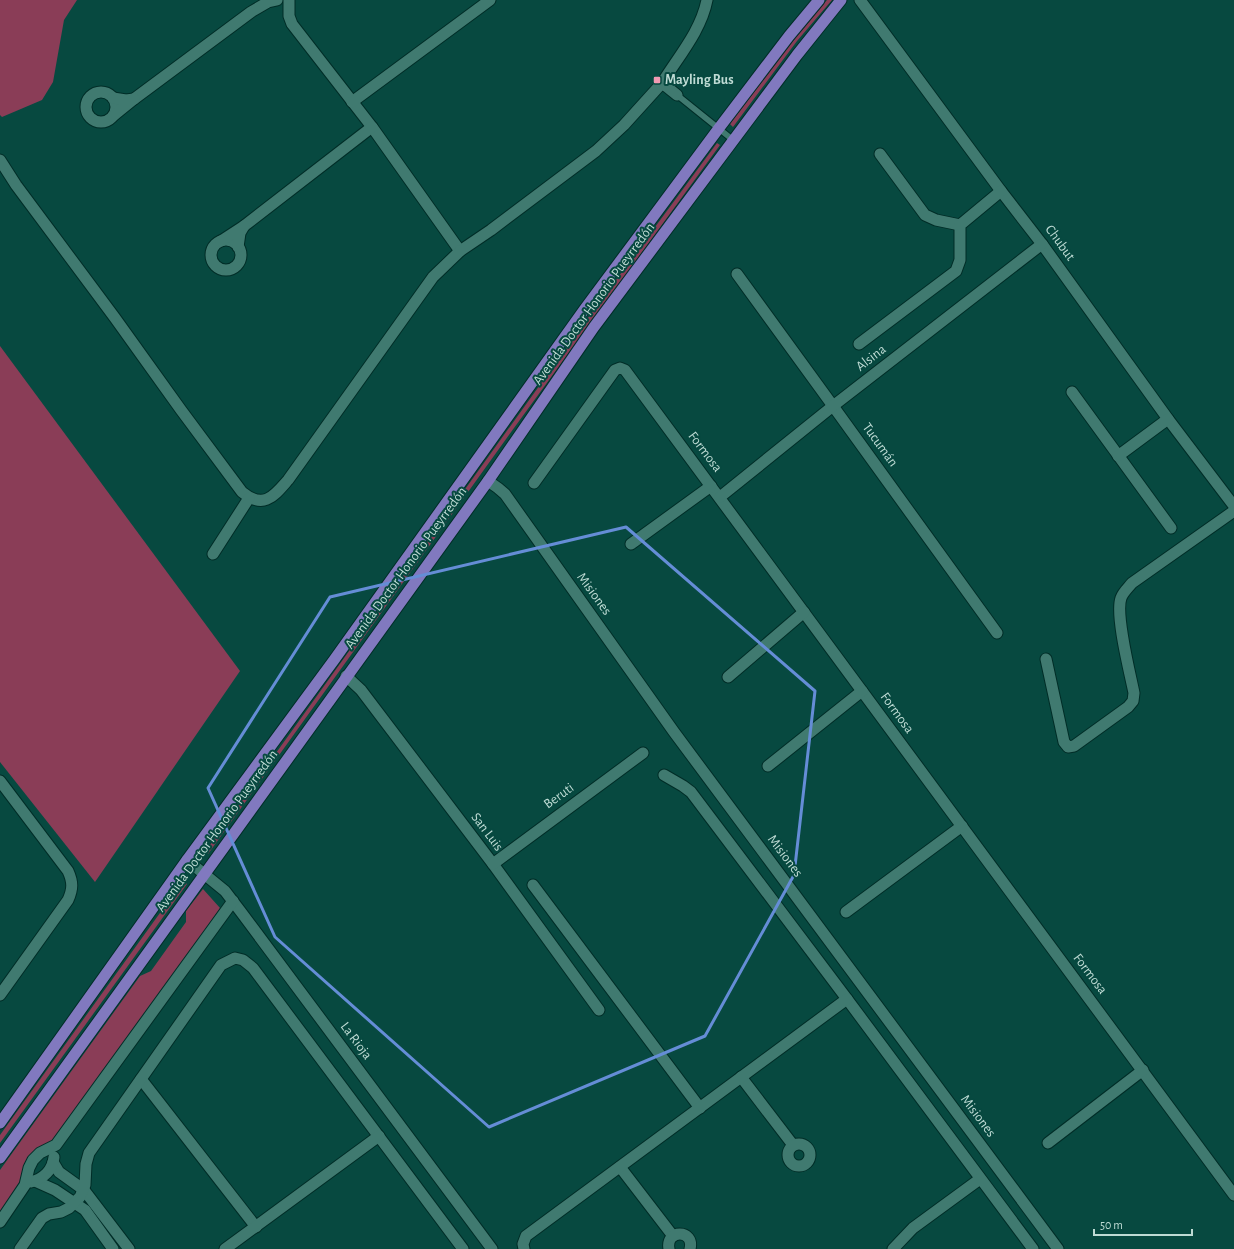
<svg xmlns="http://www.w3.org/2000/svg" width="1234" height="1249" viewBox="0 0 1234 1249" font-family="'Alegreya Sans',sans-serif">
<rect width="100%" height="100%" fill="#074940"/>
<g fill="#8a3d57">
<path d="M0,0H77L64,20L53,82L42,100L2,117L0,115Z"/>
<path d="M827,0H832L797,41L733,127L730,124L793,41Z"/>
<path d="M717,143L720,145L514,428L208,854L205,852L585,322Z"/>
<path d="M0,346L240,671L95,882L0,762Z"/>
<path d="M183,881L187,884L0,1143V1135Z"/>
<path d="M203,889L220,908C152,1015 69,1112 0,1219V1170L140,976L151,971L186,922V911Z"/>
</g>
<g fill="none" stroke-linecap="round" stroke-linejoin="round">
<defs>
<path id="service" d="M677,95L733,140"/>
<g id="minor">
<path d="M289,0V16L292,24L372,127L460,251"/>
<path d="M860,0L1001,191L1042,244L1168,419L1234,506"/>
<path d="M662,83C678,57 701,31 707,0"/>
<circle cx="101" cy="107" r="15"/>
<path d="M134,99L251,12L268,2L277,0"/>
<path d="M352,102L490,0"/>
<path d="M113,116L134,99L126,100L113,98"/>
<path d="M880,154L925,215L936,220L960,225"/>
<path d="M0,160L16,185L115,318L181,410L242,492C264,510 274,496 288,480L433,277L460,251L491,230L596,151L624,125L662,83L677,95"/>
<path d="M244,226L372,127"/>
<circle cx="226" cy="255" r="15"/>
<path d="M221,241L244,226L240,233L238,247"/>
<path d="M737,274L833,406L997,633"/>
<path d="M859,344L956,271L960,260V225L1001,191"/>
<path d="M1072,392L1171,528"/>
<path d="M1118,456L1168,419"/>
<path d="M488,481L498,488L505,494L674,732L1058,1249"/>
<path d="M534,483L615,370L620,368L625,370L1234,1195"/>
<path d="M720,497L833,406L1042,244"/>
<path d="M631,544L711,486"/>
<path d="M213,554L249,498"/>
<path d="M1046,659L1064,742L1068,747L1074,746L1128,707L1133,701L1134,693C1130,673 1115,615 1121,598C1123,592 1128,588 1132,583L1234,511"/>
<path d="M346,676L361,690L493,864L599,1010"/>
<path d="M728,677L804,612"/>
<path d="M768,766L862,691"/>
<path d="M664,775L683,786L691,792L847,999L1033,1249"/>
<path d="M0,781L68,871C73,882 73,889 68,900L0,995"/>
<path d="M187,860L225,891L241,912L492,1249"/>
<path d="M493,864L643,753"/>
<path d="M533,885L700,1108"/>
<path d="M846,912L962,826"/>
<path d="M741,1077L793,1145"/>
<path d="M141,1079L256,1227"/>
<path d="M1048,1143L1143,1070"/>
<circle cx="799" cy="1155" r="11"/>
<path d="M53,1162L59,1172L84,1190L129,1249"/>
<path d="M620,1167L673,1236"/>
<path d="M35,1181L55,1190L85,1210L113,1249"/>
<path d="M31,1182C43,1179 53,1170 54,1157"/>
<path d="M0,1222L25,1185L29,1168L33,1160L40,1153L56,1145L233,901"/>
<path d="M20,1249L42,1218L49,1214L61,1212L69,1208L80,1197L85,1185L86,1164L89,1153L221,965L235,958L243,960L253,968L463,1249"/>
<path d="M225,1249L379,1136"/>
<path d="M524,1249L523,1244L526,1236L847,999"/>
<path d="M669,1249C665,1229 695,1229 690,1249"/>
<path d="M893,1249L913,1228L980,1179"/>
</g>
<g id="primary">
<path d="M0,1123L187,860L334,660L584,310L719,128L789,36L819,0"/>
<path d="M0,1158L488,481L594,327L797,55L841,0"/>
</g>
</defs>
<use href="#service" stroke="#002d27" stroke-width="8"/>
<use href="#minor" stroke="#002d27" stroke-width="13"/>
<use href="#primary" stroke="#002d27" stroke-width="13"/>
<use href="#service" stroke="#407a70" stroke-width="5.5"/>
<use href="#minor" stroke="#407a70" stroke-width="11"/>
<use href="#primary" stroke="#8179bf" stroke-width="11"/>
</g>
<path fill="none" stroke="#658dd6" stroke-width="3" stroke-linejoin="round" d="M626,527L815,691L794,875L705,1036L489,1127L275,937L208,788L330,597Z"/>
<rect fill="#f19ab3" stroke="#074940" stroke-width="1.5" x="653" y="76" width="8" height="8" rx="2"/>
<g text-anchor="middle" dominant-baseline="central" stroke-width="4" stroke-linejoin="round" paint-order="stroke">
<g font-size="14" font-weight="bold" fill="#bedbd4" stroke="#074940" text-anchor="start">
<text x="665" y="80">Mayling Bus</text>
</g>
<g font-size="14" fill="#bedbd4" stroke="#074940">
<text transform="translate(1060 243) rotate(54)">Chubut</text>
<text transform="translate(594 304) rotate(-54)">Avenida Doctor Honorio Pueyrredón</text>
<text transform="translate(871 358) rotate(-38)">Alsina</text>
<text transform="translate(880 445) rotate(54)">Tucumán</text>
<text transform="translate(705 452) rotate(53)">Formosa</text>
<text transform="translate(406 568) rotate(-54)">Avenida Doctor Honorio Pueyrredón</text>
<text transform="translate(594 594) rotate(54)">Misiones</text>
<text transform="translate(897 713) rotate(54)">Formosa</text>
<text transform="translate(559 796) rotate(-36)">Beruti</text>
<text transform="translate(217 831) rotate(-54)">Avenida Doctor Honorio Pueyrredón</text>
<text transform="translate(487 832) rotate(53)">San Luis</text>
<text transform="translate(785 856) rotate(53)">Misiones</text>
<text transform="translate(1090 974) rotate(53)">Formosa</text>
<text transform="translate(356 1041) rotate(53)">La Rioja</text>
<text transform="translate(978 1116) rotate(53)">Misiones</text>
</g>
</g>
<path d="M1094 1229v6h98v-6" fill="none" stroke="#bedbd4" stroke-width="2"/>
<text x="1100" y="1229" font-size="12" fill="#bedbd4" stroke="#074940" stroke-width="3" paint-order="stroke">50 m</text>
</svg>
